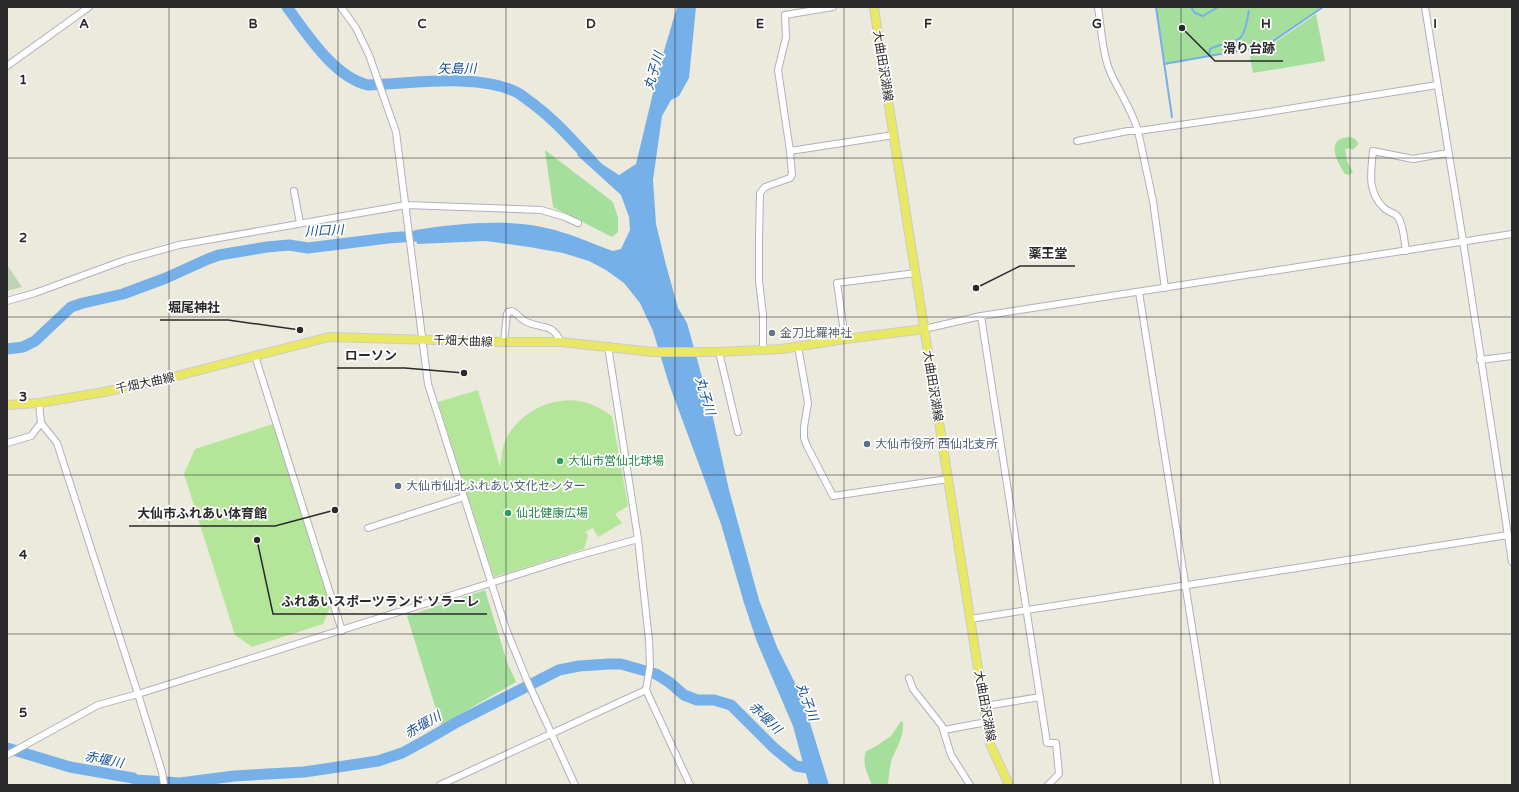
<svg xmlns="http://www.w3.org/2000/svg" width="1519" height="792" viewBox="0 0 1519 792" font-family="'Varela Round','Noto Sans JP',sans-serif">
<rect width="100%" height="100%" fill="#ece9dd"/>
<g fill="#a4df9c">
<path d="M1156,7H1323L1266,46L1164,64Z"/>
<path d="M1316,14L1325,61L1253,73L1249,51L1268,47Z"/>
<path d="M1350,137L1355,139L1358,143L1357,146L1352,150L1350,148L1345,149L1347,161L1353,172L1349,175L1345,174C1336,160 1325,138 1350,137Z"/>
<path d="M545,150L613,202L618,218V232L612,237L553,207Z"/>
<path d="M485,590L507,662L516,682L441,725L407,616Z"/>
<path d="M901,721L903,722C904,736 897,747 892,759C889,767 889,777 888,785H872C867,773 862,764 866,751L875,747L891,736Z"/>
</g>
<path fill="#bdd4b5" d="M7,265L22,287L7,291Z"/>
<g fill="#b4e699">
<path d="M478,390L500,467C502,456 502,445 508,435C527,405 567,390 599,408C604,410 608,414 612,416L628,506L615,514L622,523L598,537L593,528L585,532L588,535L584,549L494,577L463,481L438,402Z"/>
<path d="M273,424L331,605L323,624L252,647L235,635L184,474L195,449Z"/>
</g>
<path fill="#76b0e8" d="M677,7H696L689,78L679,96L671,100L662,116L653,180L656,224L666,265L678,308L687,323L712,413L729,490L759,600L777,647L802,697L829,785H809L793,726L757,642L744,603L721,524L669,384L653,331L640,303L624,283L606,270L589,261L563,253L529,247L486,241L417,244L415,230C460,223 517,217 561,232C579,237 596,245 613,251L621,249L630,230L629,217L621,195L577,155L583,144L602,164L619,175L636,164L659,68Z"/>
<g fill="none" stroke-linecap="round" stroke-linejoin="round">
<g stroke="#76b0e8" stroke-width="2">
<path d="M1156,7L1172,117"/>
<path d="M1191,7L1195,13L1203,16L1218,7"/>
<path d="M1209,56L1210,49C1219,44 1233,44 1240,38C1246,33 1247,19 1249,11"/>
<path d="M1164,64L1266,46L1323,7"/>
</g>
<g stroke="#76b0e8" stroke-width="11">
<path d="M287,7C307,34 334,77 368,85C411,84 475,73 514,91C520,93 526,99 532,103C555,120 571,139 591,160"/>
<path d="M7,349L23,347L35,341L71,307L83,303L123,294L166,278L208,259L219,255L267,247L289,245L308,248L388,238L430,235"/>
<path d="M7,748L70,767L133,778L136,780L180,783L234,776L304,772L378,761L402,753L426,740L457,722L559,670L579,666L609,664H621L656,674L669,682L684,695L697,700H714L731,705L774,748L796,766L814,769"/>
</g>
<defs>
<g id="minor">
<path d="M341,7L356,28L369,55L396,132L428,384L506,629L526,678L575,785"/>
<path d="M833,7L785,15L786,37L778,70L790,151L894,135"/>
<path d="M1098,7C1101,26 1102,51 1109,69C1118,91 1131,107 1138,131L1153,201L1165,288"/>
<path d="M1425,7L1463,241L1512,562"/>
<path d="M7,66L89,7"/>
<path d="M1077,141L1128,131H1138L1256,114L1437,85"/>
<path d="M294,191L300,223"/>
<path d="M1406,251C1404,240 1404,226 1398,217C1394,212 1387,212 1383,207C1367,191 1371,172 1373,151L1413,159L1448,153"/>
<path d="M1139,292L1217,785"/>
<path d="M7,301L35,293L125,260L179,245L406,205L541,210L565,217L578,223"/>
<path d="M981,316L1047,743H1056L1059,774L1048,785"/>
<path d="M924,329L981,316L1026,309L1512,234"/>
<path d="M845,339L837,283L916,273"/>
<path d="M504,342L507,314L508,312L512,311C518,314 521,320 527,322C544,330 551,322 561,342"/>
<path d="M608,346L638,539L649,640L650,666L646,690L690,785"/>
<path d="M798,346L808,403L804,427V438L807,446L833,496L948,479"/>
<path d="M763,350V315L759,281V237L760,193L765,187L790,178L792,175L790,151"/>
<path d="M719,352L738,432"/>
<path d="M255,356L342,631"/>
<path d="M1480,360L1512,356"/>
<path d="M39,403L41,423L57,443L138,694L162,772L164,785"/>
<path d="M7,443L31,436L41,423"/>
<path d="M368,528L464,497"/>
<path d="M970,619L1508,535"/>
<path d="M909,678L913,689L942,726L951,755L970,785"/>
<path d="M985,706L1040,697"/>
<path d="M944,730L987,722"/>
<path d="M7,755L98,705L138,694L570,558L638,539"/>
<path d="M440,785L646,690"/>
</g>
<g id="major">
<path d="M874,7L881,56L990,744L1009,785"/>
<path d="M7,405L39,403L104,392L165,379L329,337L504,342H561L653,352H719L782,349L845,339L924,329"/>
</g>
</defs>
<use href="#minor" stroke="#b1b0bd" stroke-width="8"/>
<use href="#major" stroke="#ccc" stroke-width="10"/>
<use href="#minor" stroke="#fff" stroke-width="6"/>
<use href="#major" stroke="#e9e865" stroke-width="8"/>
</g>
<path fill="none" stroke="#2a2a2a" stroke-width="1" stroke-opacity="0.55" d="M169,7V785M338,7V785M506,7V785M675,7V785M844,7V785M1013,7V785M1181,7V785M1350,7V785M7,158H1512M7,317H1512M7,475H1512M7,634H1512"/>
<circle fill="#6b7280" stroke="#fff" stroke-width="1.5" cx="772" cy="333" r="4"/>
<g fill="#5c6f8a" stroke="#fff" stroke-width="1.5">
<circle cx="867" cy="444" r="4"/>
<circle cx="398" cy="486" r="4"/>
</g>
<g fill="#2e9e5b" stroke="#fff" stroke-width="1.5">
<circle cx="560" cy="461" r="4"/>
<circle cx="508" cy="513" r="4"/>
</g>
<g text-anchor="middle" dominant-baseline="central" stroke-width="3.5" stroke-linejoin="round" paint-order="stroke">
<g font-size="12" fill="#2a2a2a" stroke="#fff">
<text transform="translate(883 66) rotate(81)">大曲田沢湖線</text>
<text transform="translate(463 341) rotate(2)">千畑大曲線</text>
<text transform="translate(145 383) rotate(-12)">千畑大曲線</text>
<text transform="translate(933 386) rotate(81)">大曲田沢湖線</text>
<text transform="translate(985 706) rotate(80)">大曲田沢湖線</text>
</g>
<g font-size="12" fill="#5b616d" stroke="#fff" text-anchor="start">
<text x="780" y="333">金刀比羅神社</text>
</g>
<g font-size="12" fill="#4e5e75" stroke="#fff" text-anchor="start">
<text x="875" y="444">大仙市役所 西仙北支所</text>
<text x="406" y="486">大仙市仙北ふれあい文化センター</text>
</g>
<g font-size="12" fill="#27864d" stroke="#fff" text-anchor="start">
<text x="568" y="461">大仙市営仙北球場</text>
<text x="516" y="513">仙北健康広場</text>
</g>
<g font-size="13" font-style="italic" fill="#144c94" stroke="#fff">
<text transform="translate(457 69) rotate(-1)">矢島川</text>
<text transform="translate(654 71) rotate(-74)">丸子川</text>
<text transform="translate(324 231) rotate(-3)">川口川</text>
<text transform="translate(705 396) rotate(73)">丸子川</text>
<text transform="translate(807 702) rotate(70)">丸子川</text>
<text transform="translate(765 718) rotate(44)">赤堰川</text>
<text transform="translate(423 725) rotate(-30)">赤堰川</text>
<text transform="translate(104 760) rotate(11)">赤堰川</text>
</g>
</g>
<g font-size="13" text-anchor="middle" font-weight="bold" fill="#2a2a2a" stroke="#fff" stroke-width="3.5" stroke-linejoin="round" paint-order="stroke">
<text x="84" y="28">A</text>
<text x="253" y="28">B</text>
<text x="422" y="28">C</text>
<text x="591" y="28">D</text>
<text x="760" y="28">E</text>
<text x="928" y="28">F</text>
<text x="1097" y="28">G</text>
<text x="1266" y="28">H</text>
<text x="1435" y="28">I</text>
<text x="23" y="84">1</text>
<text x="23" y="242">2</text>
<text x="23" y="401">3</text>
<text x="23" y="559">4</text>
<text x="23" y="717">5</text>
</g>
<path fill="none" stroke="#2a2a2a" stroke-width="1.5" d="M1182 28L1215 61H1283M976 288L1020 266H1075M300 330L228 320H160M464 373L405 368H337M335 510L275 526H129M257 540L273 614H487"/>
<g fill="#2a2a2a" stroke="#fff" stroke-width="1.5">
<circle cx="1182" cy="28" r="4"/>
<circle cx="976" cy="288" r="4"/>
<circle cx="300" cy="330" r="4"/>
<circle cx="464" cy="373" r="4"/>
<circle cx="335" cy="510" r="4"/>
<circle cx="257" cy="540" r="4"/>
</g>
<g font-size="13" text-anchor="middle" font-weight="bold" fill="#2a2a2a" stroke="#fff" stroke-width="3.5" stroke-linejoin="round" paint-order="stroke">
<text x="1249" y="53">滑り台跡</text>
<text x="1048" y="258">薬王堂</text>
<text x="194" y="312">堀尾神社</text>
<text x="371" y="360">ローソン</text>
<text x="202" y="518">大仙市ふれあい体育館</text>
<text x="380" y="606">ふれあいスポーツランド ソラーレ</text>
</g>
<rect width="1519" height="792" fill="none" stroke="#2a2a2a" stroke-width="16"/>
</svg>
